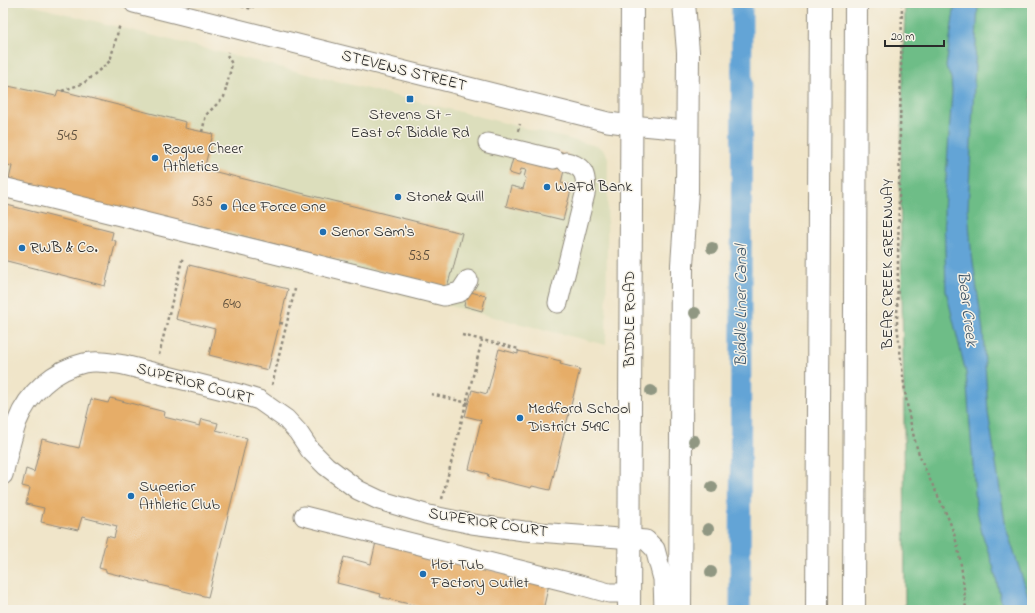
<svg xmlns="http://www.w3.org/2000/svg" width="1035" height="613" viewBox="0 0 1035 613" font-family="'Indie Flower',sans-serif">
<rect width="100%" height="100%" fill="#f7f3e8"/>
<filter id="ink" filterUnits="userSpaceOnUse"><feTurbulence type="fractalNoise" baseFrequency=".025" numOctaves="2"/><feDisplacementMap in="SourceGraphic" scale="8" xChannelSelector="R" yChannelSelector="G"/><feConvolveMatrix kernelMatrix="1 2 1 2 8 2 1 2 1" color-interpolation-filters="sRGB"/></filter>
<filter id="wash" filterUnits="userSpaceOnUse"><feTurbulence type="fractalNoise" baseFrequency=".012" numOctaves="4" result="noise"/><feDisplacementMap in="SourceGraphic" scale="16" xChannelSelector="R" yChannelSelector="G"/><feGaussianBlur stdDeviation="0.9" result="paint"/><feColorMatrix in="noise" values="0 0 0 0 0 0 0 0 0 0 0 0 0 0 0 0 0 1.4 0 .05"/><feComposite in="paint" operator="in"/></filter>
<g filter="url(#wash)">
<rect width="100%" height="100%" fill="#f0e5c9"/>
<path fill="#dcdebc" d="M3,3H22L597,146L602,149L606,153L608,158L606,345L3,195Z"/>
<path fill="#6ebd87" stroke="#4c7459" d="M905,3H1031L1032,610H905L904,416L900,184Z"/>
<path fill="#63a4d6" stroke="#476880" d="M955,3H978L968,209L971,248L983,331L988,412L1006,528L1032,607V610H1003L994,569L982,533L976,506L966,373L946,291L944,208L952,91L951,78L946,67Z"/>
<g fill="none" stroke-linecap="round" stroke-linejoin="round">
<path stroke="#63a4d6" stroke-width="21" d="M740,610L742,3"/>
</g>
<g id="blocks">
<g fill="#e6ad68">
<path d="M3,85L56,96L58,90L186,122L185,128L213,134L204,169L462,233L452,273H451L447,287L207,227L185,222L184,227L8,184L12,166L3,164Z"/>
<path d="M556,150L568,154L561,183L572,186L563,220L506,206L511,186L523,189L526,178L524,177L526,170L521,169L519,176L509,173L514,155Z"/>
<path d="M3,204L113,232L111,240L116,241L105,286L3,260Z"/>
<path d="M189,265L288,289L268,370L209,355L215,329L176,319Z"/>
<path d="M467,291L486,296L482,311L464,306Z"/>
<path d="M499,349L518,354V351L561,361L560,364L580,369L550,490L532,486L531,488L487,477L488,474L469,469L481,420L465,416L472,390L487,394Z"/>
<path d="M110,398L165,412L164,417L200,426L202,419L218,423L216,430L247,438L208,597L106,572V570L99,568L107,536L114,538L117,526L82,517L78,530L41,522L44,508L26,504L30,488L22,486L26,469L34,472L42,439L79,448L91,399L108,403Z"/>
<path d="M376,542L549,584L543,610H434L380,597L381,594L337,583L344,557L371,564Z"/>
</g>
</g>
</g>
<g filter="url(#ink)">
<use href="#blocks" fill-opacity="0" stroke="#8e887a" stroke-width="1"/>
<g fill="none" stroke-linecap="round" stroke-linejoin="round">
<defs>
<g id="minor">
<path d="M134,3L608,122L631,125L675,129"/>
<path d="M488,143L554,159"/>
<path d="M3,187L444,296L460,292L468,280"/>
<path d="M558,303L585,194C587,177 585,166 566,162"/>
<path d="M3,475C7,457 11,439 17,422C28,393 54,370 84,363C97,360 111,363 124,365L243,395L259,400L286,419L298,432L310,450L326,466L358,490L379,500L429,515L472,524L524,531L646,540L655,549L663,579L664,610"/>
<path d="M304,516L580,585L609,593H629"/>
</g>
<g id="major">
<path d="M629,610L632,3"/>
<path d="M680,610L682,265L687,191L688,52L684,3"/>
</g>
<g id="highway">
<path d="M817,610L820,3"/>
<path d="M854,610L856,3"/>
</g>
</defs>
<use href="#minor" stroke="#8e887a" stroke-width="21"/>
<use href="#major" stroke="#8e887a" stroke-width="24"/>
<use href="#highway" stroke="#8e887a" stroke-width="24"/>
<g stroke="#8e887a" stroke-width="2.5" stroke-dasharray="3 3" stroke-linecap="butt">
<path d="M230,3L252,9L254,3"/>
<path d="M902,3L897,324C902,365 905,408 917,448C925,473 939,496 949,520C961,549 963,579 966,610"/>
<path d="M62,91L84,83L110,61L120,24"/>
<path d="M518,131L520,124"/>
<path d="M202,132L206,115L224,97L232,64L227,55L228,52"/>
<path d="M280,323L286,324"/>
<path d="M462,335L519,349L518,351"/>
<path d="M159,355L183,256"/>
<path d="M272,385L295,289"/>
<path d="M431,394L468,403"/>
<path d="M442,499L482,340"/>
</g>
<use href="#minor" stroke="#fff" stroke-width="19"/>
<use href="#major" stroke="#fff" stroke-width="22"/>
<use href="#highway" stroke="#fff" stroke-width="22"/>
</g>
<g fill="#909782">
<circle cx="712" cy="248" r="6"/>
<circle cx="695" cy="313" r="6"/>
<circle cx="651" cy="391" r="6"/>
<circle cx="694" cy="441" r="6"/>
<circle cx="712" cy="487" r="6"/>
<circle cx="708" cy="529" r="6"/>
<circle cx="711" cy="572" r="6"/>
</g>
</g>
<g fill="#1f6fb2" stroke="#f7f3e8" stroke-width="1.5">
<rect x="406" y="95" width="8" height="8" rx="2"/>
<circle cx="155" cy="158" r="4"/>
<circle cx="547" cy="187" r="4"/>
<circle cx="398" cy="197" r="4"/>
<circle cx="224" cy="207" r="4"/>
<circle cx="323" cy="232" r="4"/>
<circle cx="22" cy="248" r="4"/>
<circle cx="520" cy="418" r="4"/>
<circle cx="131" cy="496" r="4"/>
<circle cx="423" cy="574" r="4"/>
</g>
<g text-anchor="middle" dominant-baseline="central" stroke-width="3" stroke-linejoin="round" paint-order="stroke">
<g font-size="14" fill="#5a4c3a">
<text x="67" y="136">545</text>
<text x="202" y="202">535</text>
<text x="419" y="256">535</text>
<text x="232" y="304">640</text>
</g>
<g font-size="16" fill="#2b2b2b" stroke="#f7f3e8">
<text transform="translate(404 71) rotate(14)">STEVENS STREET</text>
<text transform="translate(888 264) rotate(-90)">BEAR CREEK GREENWAY</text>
<text transform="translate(630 319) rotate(-90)">BIDDLE ROAD</text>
<text transform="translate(195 384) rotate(15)">SUPERIOR COURT</text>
<text transform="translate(488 523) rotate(9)">SUPERIOR COURT</text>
</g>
<g font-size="16" fill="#2b2b2b" stroke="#f7f3e8" text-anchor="start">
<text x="410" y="115" text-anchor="middle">Stevens St -<tspan x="410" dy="18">East of Biddle Rd</tspan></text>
<text x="163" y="149">Rogue Cheer<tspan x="163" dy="18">Athletics</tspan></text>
<text x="555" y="187">WaFd Bank</text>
<text x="406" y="197">Stone&amp; Quill</text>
<text x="232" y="207">Ace Force One</text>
<text x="331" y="232">Senor Sam's</text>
<text x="30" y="248">RWB &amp; Co.</text>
<text x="528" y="409">Medford School<tspan x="528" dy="18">District 549C</tspan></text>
<text x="139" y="487">Superior<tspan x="139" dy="18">Athletic Club</tspan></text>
<text x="431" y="565">Hot Tub<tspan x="431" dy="18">Factory Outlet</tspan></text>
</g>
<g font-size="17" font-style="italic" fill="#3f5567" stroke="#f7f3e8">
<text transform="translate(741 306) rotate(-90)">Biddle Liner Canal</text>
<text transform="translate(967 309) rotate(83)">Bear Creek</text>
</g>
</g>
<rect width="1035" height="613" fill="none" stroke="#f7f3e8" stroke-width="16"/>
<path d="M885 40v6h59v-6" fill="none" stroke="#2b2b2b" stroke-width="2"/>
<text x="891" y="40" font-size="12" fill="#2b2b2b" stroke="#f7f3e8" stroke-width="3" paint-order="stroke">20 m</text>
</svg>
